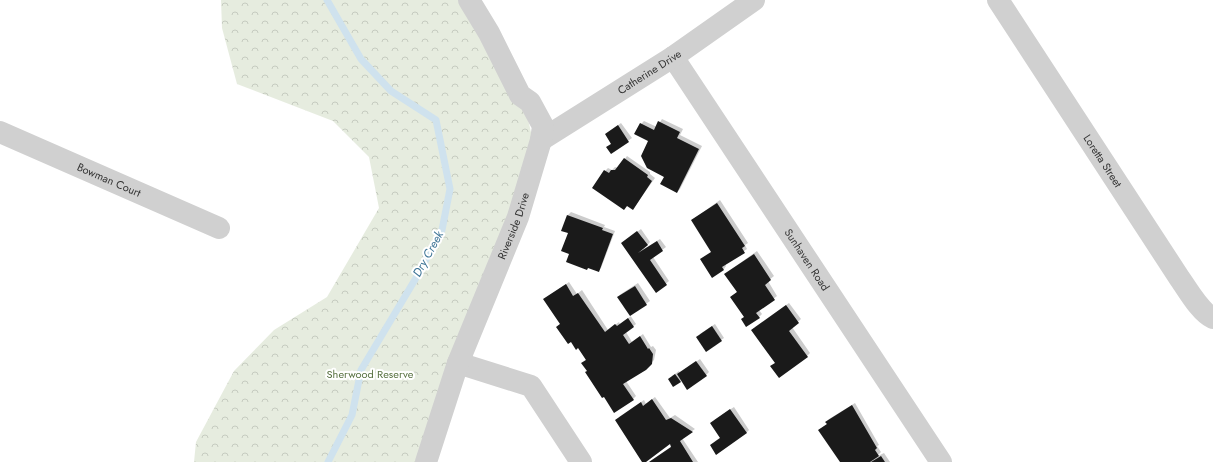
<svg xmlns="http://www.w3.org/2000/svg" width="1213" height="462" viewBox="0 0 1213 462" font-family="Jost,sans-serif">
<defs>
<pattern id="park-crowns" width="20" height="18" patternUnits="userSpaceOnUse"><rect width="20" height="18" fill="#e6ecdf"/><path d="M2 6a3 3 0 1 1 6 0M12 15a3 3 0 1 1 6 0" fill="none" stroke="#c6cbc0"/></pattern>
</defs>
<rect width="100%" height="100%" fill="#fff"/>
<path fill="url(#park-crowns)" d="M221,0H471L525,106L533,141L433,462H194L196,442L234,371L274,330L327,297L379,208L369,157L333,121L237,84L222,28Z"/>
<g fill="#0003">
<path d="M662,119L683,129L680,135L702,146L680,189L677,192L666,176L641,124L644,121L657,127Z"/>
<path d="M621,123L632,138L611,153L607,147L612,143L606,134Z"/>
<path d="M627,156L650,172V174L655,178L635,206L605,171L608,168L612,170L615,167L618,168Z"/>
<path d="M720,200L748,243L745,245L747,249L725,264L726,266L724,269L712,276V251L692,220Z"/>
<path d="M571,212L605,225L604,227L615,231L601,268L598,271L570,253L569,233L562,230L568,215Z"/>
<path d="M641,229L650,242L644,249L660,239L666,247L653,257L669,281L656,292L626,240Z"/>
<path d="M757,251L774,276L768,281L777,296L759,310L762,314L759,317H745L731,297L737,292L729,271Z"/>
<path d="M569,282L577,294L582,290L608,330L619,322L620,324L631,316L618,297L621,294L638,283L650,301L630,315L636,324L626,332L632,342L643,334L651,347L653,346L656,350L654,360L645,369L626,381L636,396L633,399L588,371L583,363L586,359L578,347L557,327L561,323L548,297Z"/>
<path d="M789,303L801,319L792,327L810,353L807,356L772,366L776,362L755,327Z"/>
<path d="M715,324L724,338L721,340L700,334Z"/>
<path d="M700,359L709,372L706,375L682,380L680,381L672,376L679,371L680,373Z"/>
<path d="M655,397L670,418L675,415L695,429L682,438L698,462H649L672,446L671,443L643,462L619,417L644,400L646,404Z"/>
<path d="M855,403L879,445L877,446L881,452L876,457L884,453L890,462H841L819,430L827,424L826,422L829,419Z"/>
<path d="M734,407L749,430L746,433L714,442L721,437L714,420Z"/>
</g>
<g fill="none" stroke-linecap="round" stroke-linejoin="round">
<path stroke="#cfe2ee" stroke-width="7" d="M327,0L361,59L391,91L436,120L450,189L442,230L416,278L361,370L352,415L328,462"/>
</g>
<g fill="#1a1a1a">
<path d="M658,121L680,132L677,138L699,149L677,193L660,184L664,177L647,168L641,156L648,141L634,134L640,123L654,130Z"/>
<path d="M618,125L629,142L611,154L606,147L611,144L605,134Z"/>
<path d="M624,158L648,175L647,177L652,181L633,210L627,206L624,210L592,188L604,170L609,173L611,170H615Z"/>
<path d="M717,203L745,246L742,248L745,253L722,267L724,270L712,278L700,259L711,252L691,220Z"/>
<path d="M567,215L603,228L602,230L613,234L599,272L588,268L587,270L566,262L569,254L561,251L568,233L561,231Z"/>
<path d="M637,231L648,245L638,253L657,241L663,251L650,260L667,285L656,293L621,243Z"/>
<path d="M754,254L771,280L765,285L775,300L756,313L760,318L746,327L741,319L744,317L730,297L737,292L724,274Z"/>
<path d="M566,284L573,296L578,293L605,332L615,324L617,326L628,318L634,327L623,335L629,344L640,336L648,349L649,348L653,354L652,364L646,370L623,384L634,400L614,413L604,397L602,398L585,372L587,371L581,363L586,360L578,348L576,350L571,342L568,344L556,327L560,324L543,299Z"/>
<path d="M635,286L647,305L630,316L617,297Z"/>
<path d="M786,305L799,323L789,331L808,357L779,378L770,366L775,363L751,330Z"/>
<path d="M712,326L722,341L706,352L696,337Z"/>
<path d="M696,361L707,376L687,390L677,374Z"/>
<path d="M675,374L681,382L673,387L668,379Z"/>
<path d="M652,399L666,420L671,418L693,432L680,441L693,462H649L671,447L670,444L646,462H642L615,420L641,402L643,406Z"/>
<path d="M852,405L877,448L875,450L879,456L870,462H840L818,430L827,424L825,422Z"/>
<path d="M730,409L747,433L716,455L710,445L720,438L710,423Z"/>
<path d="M881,456L885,462H871Z"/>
</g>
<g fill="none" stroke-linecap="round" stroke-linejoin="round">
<g stroke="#d0d0d0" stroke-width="22">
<path id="s1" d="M998,0L1180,279C1188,290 1200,312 1213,318"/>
<path id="s2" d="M673,57L941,462"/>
<path id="s3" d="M0,132L219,228"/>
<path id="s4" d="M541,140L673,57L754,0"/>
<path d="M458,363L531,386L581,462"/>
<path id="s5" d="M426,462L458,363L518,217L541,140L543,126L530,102L520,95L489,33L469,0"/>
</g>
</g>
<g text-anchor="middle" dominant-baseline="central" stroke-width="4" stroke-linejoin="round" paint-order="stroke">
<g font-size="11" fill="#333" stroke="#fff">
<text stroke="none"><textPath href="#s4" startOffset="128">Catherine Drive</textPath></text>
<text stroke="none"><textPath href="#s1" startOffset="192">Loretta Street</textPath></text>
<text stroke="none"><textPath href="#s3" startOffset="119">Bowman Court</textPath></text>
<text stroke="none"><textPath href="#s5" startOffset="252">Riverside Drive</textPath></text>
<text stroke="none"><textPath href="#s2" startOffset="243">Sunhaven Road</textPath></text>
</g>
<g font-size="11" fill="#56703f" stroke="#fff">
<text x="370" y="374">Sherwood Reserve</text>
</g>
<g font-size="12" font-style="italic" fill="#3f7597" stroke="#fff">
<text transform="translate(428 254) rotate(-61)">Dry Creek</text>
</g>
</g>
</svg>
